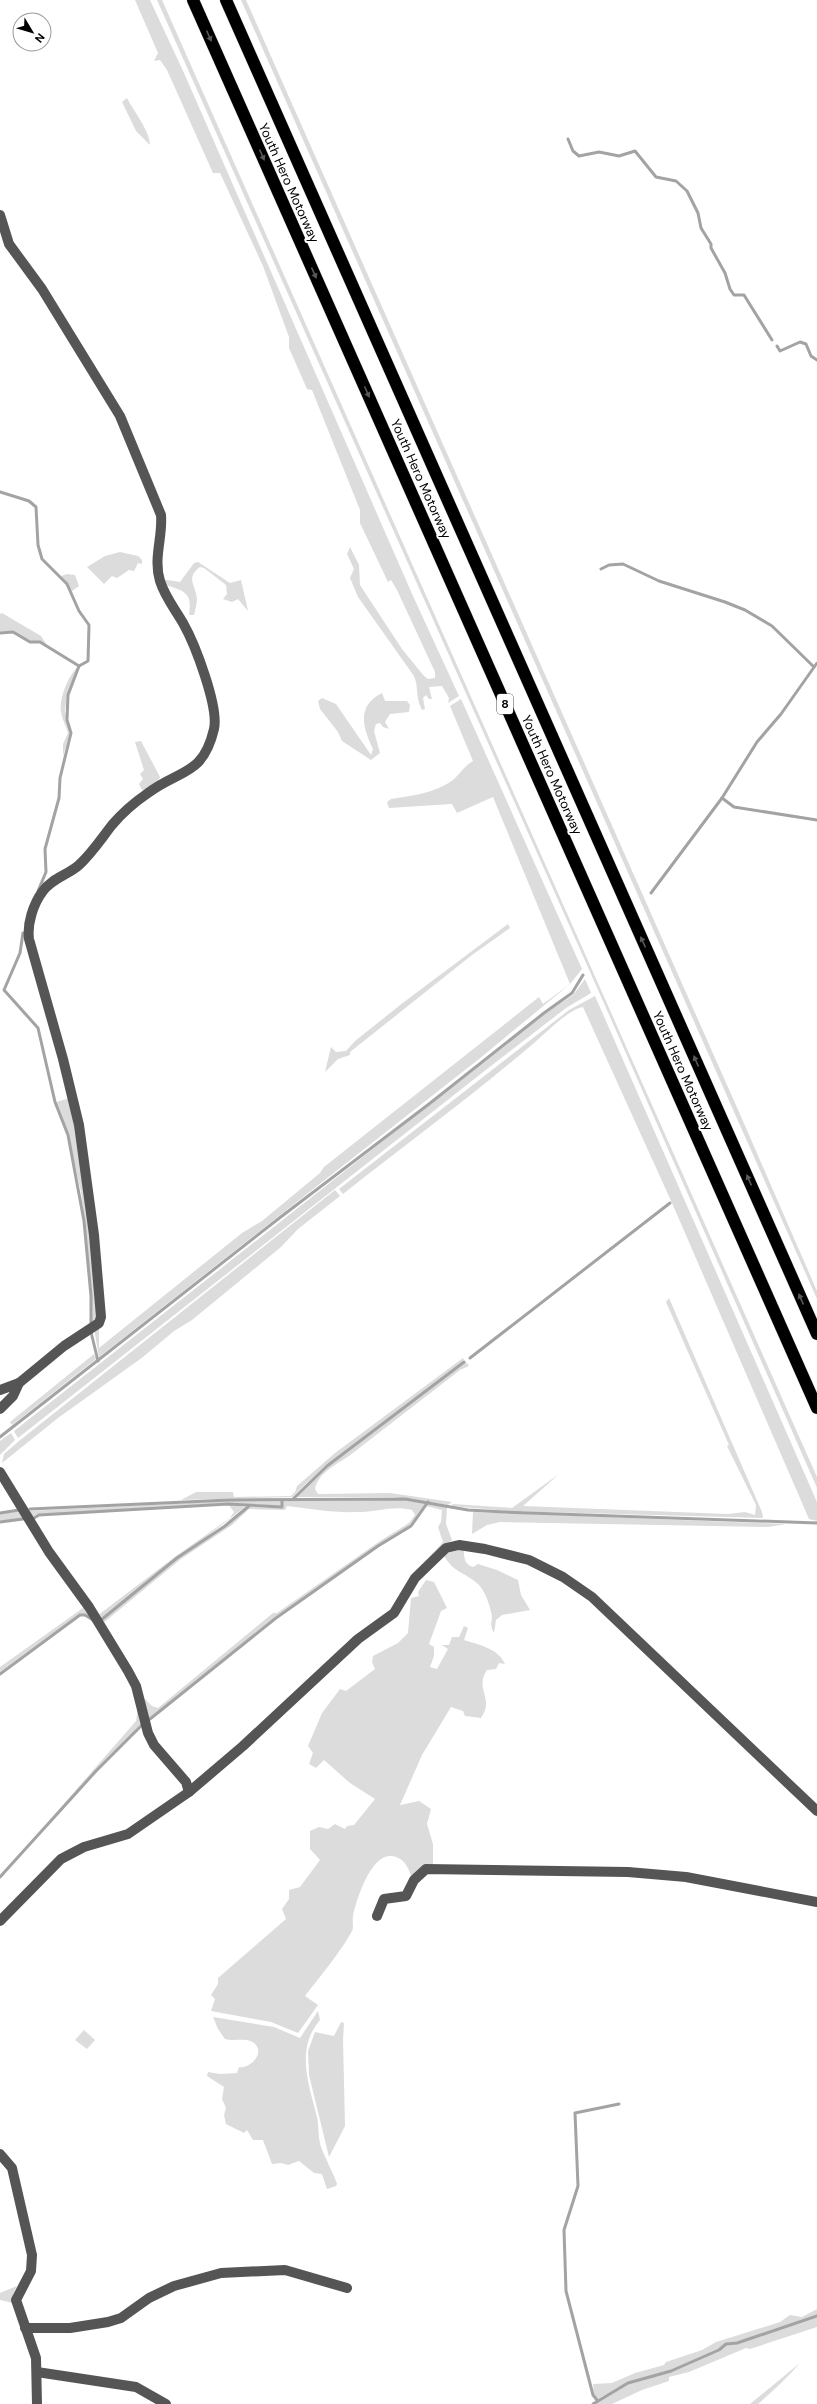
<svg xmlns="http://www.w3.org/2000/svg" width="817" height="2404" viewBox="0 0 817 2404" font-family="'DM Sans',sans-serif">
<rect width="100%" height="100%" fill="#fff"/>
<g fill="#dcdcdc">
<path d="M135,0H150L184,73L413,596L459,696L448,703L449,698L442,686L429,687L432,699H429L426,695L423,698L425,709L422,710C415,697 419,688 414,676L358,597L350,578L354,569L347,554L350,547L359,565L360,585L402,649L424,676L428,679L435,678V672L397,590L391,580L388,582L360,523V510L312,390L307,389L289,348V337L263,266L220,173H213L167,70L160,60L154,61L158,53Z"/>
<path d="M157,0H162L817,1477V1488L603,1001Z"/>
<path d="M241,0H246L739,1112L817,1291V1299Z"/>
<path d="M127,98C134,112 150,131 150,145L136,131L122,102Z"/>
<path d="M120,552L138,556L142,560V564L138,563L134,571L129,570L117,578L112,576L104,584L87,567L105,556Z"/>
<path d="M198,562L230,583L241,580L248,611L238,599L232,602L223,599L227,594L226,585L204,568L200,567C185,578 196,585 197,599C197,604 195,610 194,615H189C193,591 183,591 163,584L161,579L180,582L194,563Z"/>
<path d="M67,574L75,575L79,586L72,591L61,576Z"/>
<path d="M2,613L41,636L48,647C40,641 38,644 30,641C18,637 14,628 0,632V614Z"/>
<path d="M78,667L67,695L65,711L70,733L63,756V744L68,733C66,725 62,720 61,712C59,698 68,676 78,667Z"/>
<path d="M382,693L385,701H407L410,705L409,712L390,714L385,722L389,729L383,727L380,723L376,724L374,731L380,753L371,760L342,741L338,732L320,709L318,701L322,698L336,704L371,755L373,749C363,728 356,706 382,693Z"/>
<path d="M461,699L582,969L570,984L479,1059L99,1357L94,1329L99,1326V1348L242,1233L262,1221L320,1173L324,1167L539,997L543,1004L570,984L493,797L457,813L452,804L389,808L387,802L391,799C412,796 435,793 453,780C460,774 464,766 473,761L450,706Z"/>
<path d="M141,741L160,777L154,787L147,791L142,790L139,784L143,779L140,774L144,770L135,742Z"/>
<path d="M508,924L510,928L472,955L350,1052V1055L338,1059L325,1072L331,1047L336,1052L346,1051L355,1041L404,1002Z"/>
<path d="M585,979L591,993L566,1008L487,1069L18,1438L14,1431L546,1013L573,995Z"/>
<path d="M595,996L817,1502V1521L809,1519L672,1203L583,1007C569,1009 546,1033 534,1043C473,1095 407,1144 343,1194L339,1189L569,1010Z"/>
<path d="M70,1098L78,1125L100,1317L92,1323V1296L81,1192L68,1134L56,1102Z"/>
<path d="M335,1190L340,1196L298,1229L281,1247L192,1320L174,1331L143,1357L58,1418L2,1463L4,1454L19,1441Z"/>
<path d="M669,1298L762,1512L763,1518L508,1511L451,1506L453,1504L512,1508L559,1474L523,1506L728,1514L745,1512L755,1515L756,1505L727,1446L729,1445L666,1302Z"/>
<path d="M94,1354L96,1359L12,1425L10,1422Z"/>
<path d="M463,1358L464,1360L326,1465L292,1497L181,1500L196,1492H233L234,1497L291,1496L295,1492L297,1486L335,1453Z"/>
<path d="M466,1362L469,1366L460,1370L349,1456C337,1464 318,1473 315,1489L318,1494L390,1493L452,1502L448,1505L394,1497H297L328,1466Z"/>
<path d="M11,1433L15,1440L0,1455V1441Z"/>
<path d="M283,1500H405L426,1504L410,1525L275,1617L149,1718L144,1698L152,1706L158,1708L273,1613H277L380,1541L409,1523L415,1515L412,1510C394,1505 377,1512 358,1512C334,1513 311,1509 287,1506L285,1510L249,1509L232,1525L181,1559L102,1624V1620L178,1559L232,1522L249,1507L282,1508Z"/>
<path d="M230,1501H281V1506L228,1503L39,1514L31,1517L28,1511Z"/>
<path d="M428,1504L447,1507L446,1524L452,1540L445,1545L402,1597L398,1599L416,1571L443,1542L438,1527L441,1522L442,1510L426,1506Z"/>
<path d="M229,1505L245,1507L101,1618L97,1616L176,1556L230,1518L234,1512Z"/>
<path d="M22,1511L25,1518L0,1521V1514Z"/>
<path d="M473,1512L786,1524L768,1527L500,1522L487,1525L472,1534Z"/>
<path d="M464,1549C464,1558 464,1564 473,1567L478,1564L497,1570L518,1580L521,1595L530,1610L502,1615L496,1620L494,1633C488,1622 494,1621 491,1612C489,1603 485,1591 478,1584C465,1572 453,1573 443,1554Z"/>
<path d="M426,1580L434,1582L447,1608L441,1611L429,1644L434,1647V1656L430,1667L437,1669L448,1649L442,1645H449L452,1637H459L464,1626L468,1628L464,1640C479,1645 498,1648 505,1664L499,1663L496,1669L487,1670C474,1689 495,1698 481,1718L465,1716L463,1711L451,1707L422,1755L400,1805L419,1801L431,1809L427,1824L433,1844V1867L412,1879C409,1868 404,1857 391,1856C371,1854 356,1900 353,1916C352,1921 354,1927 352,1931C342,1950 319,1978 305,1996L318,2005L298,2033L271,2022L211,2011L215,1999L211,1995L218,1984V1978L286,1919L282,1909L289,1899V1890L300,1887L320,1860L310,1849V1831L319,1827L328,1829L335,1824L345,1829L347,1826L354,1825L375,1799L350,1783L324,1760L316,1768L309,1764L313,1753L308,1746L322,1713L340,1689L346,1691L375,1669L372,1662L373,1656L398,1643L408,1633L411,1598L419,1596L418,1592Z"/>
<path d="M83,1608L87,1609L93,1619L86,1614H80L0,1672V1667Z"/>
<path d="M138,1708L142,1723L48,1822L136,1721Z"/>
<path d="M318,2011L320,2020C295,2049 309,2085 317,2117C319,2127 318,2138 321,2147C326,2160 333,2172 337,2184L336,2186L327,2189L322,2174L314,2173L299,2161L288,2165L281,2163L272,2164L263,2140H253L247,2130L244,2133L226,2124L224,2115L226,2108L222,2099L224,2087L207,2076L208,2072L220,2074L237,2073L239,2067C250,2069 266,2053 254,2043C245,2037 235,2042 225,2039L218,2029L213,2017L274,2027L300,2038Z"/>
<path d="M341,2022L344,2023L343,2040L345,2126L329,2157L309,2075L308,2051L315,2032L334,2036Z"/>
<path d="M84,2030L95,2040L87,2049L75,2040Z"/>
<path d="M17,2286L13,2294V2303L0,2300V2293Z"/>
<path d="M817,2309V2315L737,2342L726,2343L719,2350L671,2370L628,2382L598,2399L594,2395L593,2384L612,2383L635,2373L664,2365L666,2362L702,2350L716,2342L780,2322L790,2315L802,2317Z"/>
<path d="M817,2317V2327L750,2349L746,2348L689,2372L669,2377V2381L642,2390L612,2404H595L628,2383L671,2372L720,2351L726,2345L737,2344Z"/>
<path d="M800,2363C787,2378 773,2391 758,2404H750Z"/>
</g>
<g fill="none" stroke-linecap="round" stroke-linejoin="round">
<g stroke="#a3a3a3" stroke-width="3">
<path d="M568,139L573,151L579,156L599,152L619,156L635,151L656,177L676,181L687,191L698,213L701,228L711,244V248L725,273L730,289L734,295H744L772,340"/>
<path d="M777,346L780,351L800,342L806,344L811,356L817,360"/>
<path d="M0,492L29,501L36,507L38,545L42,559L67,584L79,611L89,625L88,661L79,666"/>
<path d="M601,569L609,565L623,564L659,581L725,602L745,610L772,626L814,667"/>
<path d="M0,633L13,632L30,642H40L79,666L68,695L67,720L71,733L60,778L59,798L45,849L46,872L38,891"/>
<path d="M722,798L734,807L817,820"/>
<path d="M651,893L722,798L757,742L781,714L817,663"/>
<path d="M23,933L20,953L4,990L38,1028L55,1102L68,1135L84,1221L91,1296V1323"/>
<path d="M91,1332L98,1361"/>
<path d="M470,1358L670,1203"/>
<path d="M0,1437L282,1216L429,1104L544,1013L572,993L583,975"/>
<path d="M293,1499L327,1466L464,1362"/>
<path d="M30,1509L230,1500L405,1499L468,1510L504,1512L817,1523"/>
<path d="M0,1513L19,1510"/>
<path d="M34,1518L39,1515L228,1504L282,1507V1500"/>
<path d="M0,1522L23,1519"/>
<path d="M101,1620L177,1558L225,1526L249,1506"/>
<path d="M0,1674L80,1615H85L93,1620"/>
<path d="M150,1719L276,1618L378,1546L411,1526L428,1502"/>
<path d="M0,1877L96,1771L143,1724"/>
<path d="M597,2400L593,2395L566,2291L564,2230L578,2186L575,2113L619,2104"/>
<path d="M593,2404L628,2383L671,2371L719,2350L726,2344L737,2343L817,2316"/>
</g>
<defs>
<g id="highway">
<path d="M193,0L817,1408"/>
<path d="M226,0L817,1334"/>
</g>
</defs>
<use href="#highway" stroke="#dbdbdb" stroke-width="13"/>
<g stroke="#555" stroke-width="10">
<path d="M0,215L9,244L42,289L120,416L161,515C163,537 153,558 160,581C165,597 175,609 183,623C195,644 219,707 214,729C203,776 180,769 148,793C135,802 122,813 112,825C101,839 92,853 79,865C68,875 52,878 43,891C33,904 27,924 29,939L63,1059L79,1125L94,1235L101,1317L99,1323L64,1346L30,1374L19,1383L13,1396L0,1409"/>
<path d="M0,1390L19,1383"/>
<path d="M0,1472L49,1552L89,1607L128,1671L136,1686L148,1733L154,1745L186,1782L189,1792"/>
<path d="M377,1916L384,1899L406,1896L414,1880L426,1869L628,1872L686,1877L817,1902"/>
<path d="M0,1921L61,1859L84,1847L128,1834L189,1792L243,1746L358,1639L394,1613L415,1578L446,1548L459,1545L485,1549L529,1560L563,1577L592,1597L817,1811"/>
<path d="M0,2154L12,2168L32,2255L31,2271L16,2300L36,2358L37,2404"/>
<path d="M25,2328H70L108,2322L121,2318L149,2298L174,2286L221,2273L285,2270L347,2288"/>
<path d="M37,2372L136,2387L166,2404"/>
</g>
<use href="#highway" stroke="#000" stroke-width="12"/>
</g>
<defs><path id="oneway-solid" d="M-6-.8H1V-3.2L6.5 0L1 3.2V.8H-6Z"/></defs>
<g fill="#595959">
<use href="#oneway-solid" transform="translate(209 36) rotate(66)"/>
<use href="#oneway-solid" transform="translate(262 155) rotate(66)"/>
<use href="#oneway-solid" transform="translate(314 273) rotate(66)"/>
<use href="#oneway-solid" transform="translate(367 392) rotate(66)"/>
<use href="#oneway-solid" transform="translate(643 942) rotate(-114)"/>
<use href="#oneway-solid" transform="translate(696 1061) rotate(-114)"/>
<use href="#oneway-solid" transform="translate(749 1180) rotate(-114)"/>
<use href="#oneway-solid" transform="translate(801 1299) rotate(-114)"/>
</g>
<g text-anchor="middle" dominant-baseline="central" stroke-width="4" stroke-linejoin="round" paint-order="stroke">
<rect fill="#fff" stroke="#4c4c4c" stroke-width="1" x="497" y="694" width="16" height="20" rx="3"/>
<g font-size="12" font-weight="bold" fill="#000">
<text x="505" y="704">8</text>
</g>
<g font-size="13" fill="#000" stroke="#fff">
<text transform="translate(289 183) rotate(66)">Youth Hero Motorway</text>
<text transform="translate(421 479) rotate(66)">Youth Hero Motorway</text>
<text transform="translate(552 775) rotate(66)">Youth Hero Motorway</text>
<text transform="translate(683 1071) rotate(66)">Youth Hero Motorway</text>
</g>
</g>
<g transform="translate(32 32) rotate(128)"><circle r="19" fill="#ffffff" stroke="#999999"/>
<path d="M0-3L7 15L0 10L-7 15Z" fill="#000000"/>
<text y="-6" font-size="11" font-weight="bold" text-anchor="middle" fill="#000000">N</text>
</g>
</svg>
